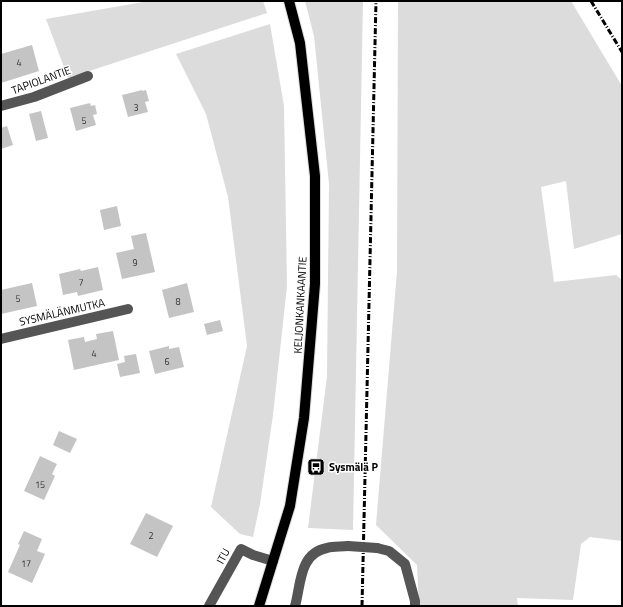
<svg xmlns="http://www.w3.org/2000/svg" width="623" height="607" viewBox="0 0 623 607" font-family="'Titillium Web',sans-serif">
<rect width="100%" height="100%" fill="#fff"/>
<g fill="#dcdcdc">
<path d="M149,1H263L267,13L68,78L46,19Z"/>
<path d="M305,1H363L353,530L308,528L327,376L329,184L314,36Z"/>
<path d="M398,1H571L622,86V234L574,249L566,181L541,187L554,282L616,275L622,280V541L590,537L581,544L573,600L517,598L518,606H419L417,565L376,525L397,271Z"/>
<path d="M270,24L284,106L287,286L273,415L260,504L253,537L240,534L211,507L247,346L228,197L206,114L176,54Z"/>
</g>
<g fill="#c4c4c4">
<path d="M32,45L39,71L1,83V54Z"/>
<path d="M142,90V91L146,90L149,101L145,102L148,112L128,117L122,95Z"/>
<path d="M90,103L91,106L95,105L97,114L93,115L96,125L76,131L70,108Z"/>
<path d="M41,111L48,138L36,141L29,114Z"/>
<path d="M7,126L13,145L1,149V128Z"/>
<path d="M117,206L121,226L104,230L100,210Z"/>
<path d="M146,233L155,272L122,279L116,253L134,249L131,236Z"/>
<path d="M98,267L103,290L78,296L77,292L63,295L59,274L80,269L81,271Z"/>
<path d="M32,283L37,306L1,314V290Z"/>
<path d="M187,283L194,312L169,318L162,290Z"/>
<path d="M220,320L223,331L207,335L204,324Z"/>
<path d="M113,331L119,360L74,370L68,340L84,337L85,342L97,339L96,334Z"/>
<path d="M169,346V349L179,347L184,367L155,374L149,351Z"/>
<path d="M136,354L140,373L120,377L117,364L125,362L124,356Z"/>
<path d="M59,431L77,439L70,453L53,445Z"/>
<path d="M40,456L57,464L52,474L55,476L44,500L24,491Z"/>
<path d="M146,513L173,526L157,557L130,544Z"/>
<path d="M24,531L42,539L37,551L45,554L32,583L8,572L20,545L18,544Z"/>
</g>
<g fill="none" stroke-linecap="round" stroke-linejoin="round">
<defs>
<path id="major" d="M259,606L290,506L304,418L315,284V176L300,43L289,1"/>
</defs>
<use href="#major" stroke="#dbdbdb" stroke-width="12"/>
<g stroke="#555" stroke-width="10">
<path d="M1,106L34,97L88,76"/>
<path d="M1,339L128,309"/>
<path d="M377,548L389,551L405,564L415,601V606"/>
<path d="M209,606L241,549L253,555L273,561"/>
<path d="M295,606C301,585 299,553 327,548C333,546 341,547 348,546"/>
</g>
<use href="#major" stroke="#000" stroke-width="10"/>
<g stroke="#000" stroke-width="3" stroke-dasharray="6 2 1 2" stroke-linecap="butt">
<path d="M591,1L622,52"/>
<path d="M362,606L376,1"/>
</g>
<path stroke="#555" stroke-width="10" d="M348,546L377,548"/>
</g>
<defs>
<symbol id="bus-square" viewBox="-11 -11 22 22"><rect x="-9" y="-9" width="18" height="18" rx="4" fill="#000" stroke="#fff"/><path d="M-5-6H5V4H4V6H2V4H-2V6H-4V4H-5ZM-3.5-4V0h7V-4ZM-3.5 1.2v1.5H-2V1.2ZM2 1.2v1.5H3.5V1.2Z" fill="#fff"/></symbol>
</defs>
<g fill-rule="evenodd">
<use href="#bus-square" x="306" y="457" width="20" height="20"/>
</g>
<g text-anchor="middle" dominant-baseline="central" stroke-width="3" stroke-linejoin="round" paint-order="stroke">
<g font-size="9" fill="#313131">
<text x="19" y="62">4</text>
<text x="136" y="107">3</text>
<text x="84" y="120">5</text>
<text x="135" y="262">9</text>
<text x="81" y="282">7</text>
<text x="18" y="298">5</text>
<text x="178" y="301">8</text>
<text x="94" y="353">4</text>
<text x="167" y="361">6</text>
<text x="40" y="484">15</text>
<text x="151" y="535">2</text>
<text x="26" y="563">17</text>
</g>
<g font-size="11" fill="#000" stroke="#fff">
<text transform="translate(41 80) rotate(-20)">TAPIOLANTIE</text>
<text transform="translate(300 305) rotate(-87)">KELJONKANKAANTIE</text>
<text transform="translate(62 312) rotate(-13)">SYSMÄLÄNMUTKA</text>
<text transform="translate(223 556) rotate(-61)">ITU</text>
</g>
<g font-size="11" font-weight="bold" fill="#000" stroke="#fff" text-anchor="start">
<text x="329" y="467">Sysmälä P</text>
</g>
</g>
<rect width="623" height="607" fill="none" stroke="#000000" stroke-width="4"/>
</svg>
